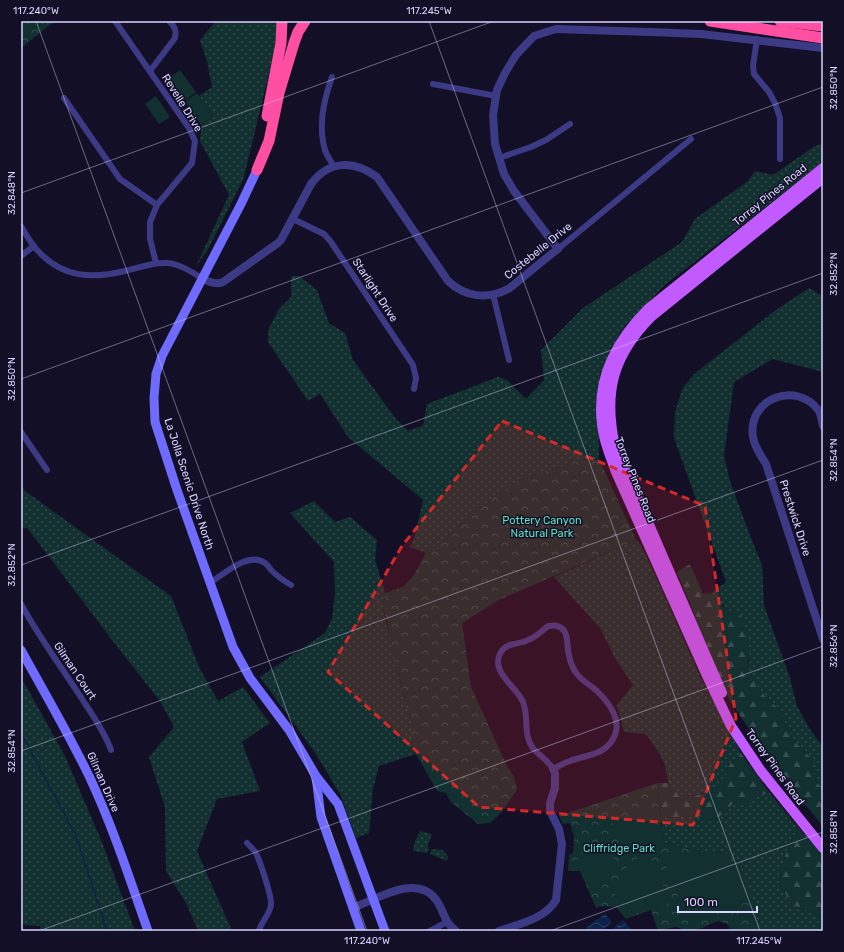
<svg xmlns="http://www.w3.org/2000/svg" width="844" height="952" viewBox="0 0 844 952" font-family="Rubik,sans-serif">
<defs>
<pattern id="grass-dots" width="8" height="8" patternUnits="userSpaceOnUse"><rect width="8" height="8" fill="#12302f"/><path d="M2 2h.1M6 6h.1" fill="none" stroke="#344d4e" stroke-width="1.8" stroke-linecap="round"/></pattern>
<pattern id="forest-firs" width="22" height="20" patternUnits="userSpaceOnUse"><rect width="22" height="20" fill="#12302f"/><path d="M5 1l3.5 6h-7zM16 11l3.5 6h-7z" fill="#344d4e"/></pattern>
<pattern id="park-crowns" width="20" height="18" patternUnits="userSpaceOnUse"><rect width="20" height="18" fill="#12302f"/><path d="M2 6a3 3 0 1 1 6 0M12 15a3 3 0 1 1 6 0" fill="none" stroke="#344d4e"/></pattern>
<pattern id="water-waves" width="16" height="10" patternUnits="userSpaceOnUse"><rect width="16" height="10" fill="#0c2248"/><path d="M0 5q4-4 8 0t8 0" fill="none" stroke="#2f4163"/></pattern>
</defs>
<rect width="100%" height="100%" fill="#130f26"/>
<g fill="url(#grass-dots)">
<path d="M212,21H277L279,33L243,180L207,251L196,266L229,195L200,141L201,125L213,116L199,96L212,87L207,62L200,40L214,23Z"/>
<path d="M823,144V162L665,285L625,326L608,354L598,389L599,459L582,460L519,480L483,505L460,527L426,553L410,547L415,536L423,500L348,437L320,394L308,401L268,342V330L279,309L291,297V276H299L317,290L329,323L345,333L353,360L396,419L408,431L423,425L427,404L498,377L507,380L526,399L544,380L541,350L583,308L682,242L695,219L748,181L755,171L773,175L815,146Z"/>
<path d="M809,288L822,296L823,300V372L773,359L734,382L724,456L730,481L751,538L762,565L764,605L790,678L797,706L809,728L823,747V788L816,782L810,757L792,739L784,721L783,712C766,699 756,687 746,668L750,660L730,611L722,604L713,598L711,593L726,582L674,438L675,412L682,389L694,374L777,309Z"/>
<path d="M21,484L25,491L171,596L200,669L218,701L243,687L270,723L242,742L260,791L217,799L197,851L232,931H198L186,903L166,871L165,807L149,757L174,727L160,701L112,640L28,529L21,527Z"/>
<path d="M314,501L335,522L350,517L377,540L375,559L385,593L383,608L402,690L407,706L412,726V740L416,754L379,766L373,789L369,833L356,838L341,796L316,754L260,677L325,633L332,618L335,595L334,562L290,513Z"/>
<path d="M636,540L641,545L661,588L701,678L741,753L727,768L726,782C711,791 678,807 669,784C666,777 667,769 664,763C660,753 652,743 646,734L624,732L617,705L633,685L616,660L600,628L554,577Z"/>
<path d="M21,677L65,756L102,842L135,931H40V926L24,925L22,923L23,884L21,868Z"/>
<path d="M769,792L799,828C787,844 782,864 779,883L792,905L812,912L823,919V931H757V908L727,854L683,848L663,842L661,818L700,816L709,820L717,818L727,811L732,804C740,803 749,797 757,796C761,795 765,794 769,792Z"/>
<path d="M420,831L432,834L428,845L429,850L427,853L413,851L415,841Z"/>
<path d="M431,849C442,851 441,846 448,857L447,861L430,854Z"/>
</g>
<g fill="url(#forest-firs)">
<path d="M690,564L703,594L711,593C715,602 731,612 741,615C746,633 754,650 746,668C756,687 766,699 783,712L784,721L792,739L810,757L816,782L823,788V826L776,770L729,699L677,572Z"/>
<path d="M741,753L769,792L761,796H757L755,800L749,806L744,805L741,802L732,804L727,811L717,818L709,820L699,816L661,818L657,783H668C681,807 708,793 725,782L727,768Z"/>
<path d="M799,828L823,855V919L812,912L792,905L779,883C782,864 787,844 799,828Z"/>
</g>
<g fill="url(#park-crowns)">
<path d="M21,21H55L21,48Z"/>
<path d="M599,459L636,540L499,600L462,623L471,687L507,766L514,777L517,790L500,814L490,823L478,824L451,802L446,793L437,791L416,754L412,740V726L390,642L388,624L383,608L385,593L403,587L414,575L426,553L460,527L483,505L519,480L582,460Z"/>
<path d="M657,783L663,842L683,848L727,854L740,866L757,909V931H732L727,924L718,921C708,925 695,933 685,931C682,930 680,927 676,927C669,927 665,931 658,931L651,910L626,919L616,907L601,906L596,908L580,871H568L569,855L573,853L574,837L570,823L563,824L559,816Z"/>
</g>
<g fill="#12302f">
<path d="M180,70L196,92L184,101L169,78Z"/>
<path d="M197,93L213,116L201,125L185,102Z"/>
<path d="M156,96L170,117L159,124L145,104Z"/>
<path d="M651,808L656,812L660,851C643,854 627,856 617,839C614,833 613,826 612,820Z"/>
<path d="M609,846C620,866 612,886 590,891L576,862L579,857Z"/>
<path d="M669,853C686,854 726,853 738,868C745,877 748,888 752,900L695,922L687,920L663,858Z"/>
<path d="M642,857H651L669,900L667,904L628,916L615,905C614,885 623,865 642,857Z"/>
</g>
<g fill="url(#water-waves)">
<path d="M605,913L612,922L602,931H588L586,928Z"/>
<path d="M623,920L633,931H610Z"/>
</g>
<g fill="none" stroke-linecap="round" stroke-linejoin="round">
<path stroke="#0c2248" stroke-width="1.5" d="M21,733L76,836L107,931"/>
<g stroke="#3d3a85" stroke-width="6">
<path d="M115,21L189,128L195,141L192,163L157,205L150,222V239L156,263"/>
<path d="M757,39L753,66L754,74L769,92L775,103L780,118V159"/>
<path d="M150,71L175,38C177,31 175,26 169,21"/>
<path d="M332,77C324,99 318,127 325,150C327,156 331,161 334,167"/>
<path d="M433,84L496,96"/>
<path d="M64,98L120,179L157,205"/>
<path d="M499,158L531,147L546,140L570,124"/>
<path d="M293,219L324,234L331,242L413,365L416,378L414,389"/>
<path d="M21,226C26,234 31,244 38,251C63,278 92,279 125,271C138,268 153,262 167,263C180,264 192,272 203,279"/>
<path d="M558,249L691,139"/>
<path d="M21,256L34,246"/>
<path d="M493,294L509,360"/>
<path d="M21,432L47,470"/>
<path d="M210,583C224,574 248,551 265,563C268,565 269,567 271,570C277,576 284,581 291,585"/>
<path d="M21,604C40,639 63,669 84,702C94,717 105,733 111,750"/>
<path d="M548,626C551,626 555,625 557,626C570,629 566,646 569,655C570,661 573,669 577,674C583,682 591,685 598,692C608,702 621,719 615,735C606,756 588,754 570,761C564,763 559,766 553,769C548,760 538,755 532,747C523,733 529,717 523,702C516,686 489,671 501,652C507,642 519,645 528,640C536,637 542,631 548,626Z"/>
<path d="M247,843C250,846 254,850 256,853C260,862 272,896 271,905C270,914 261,922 259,931"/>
<path d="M430,931L447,922"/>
</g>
<g stroke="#3d3a85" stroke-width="8">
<path d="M203,279C210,282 216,285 223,282L278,243L281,240L311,184C329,160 354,160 377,177L448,281C465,297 487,300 508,289C513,286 518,281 522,278C534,268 546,258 558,249L514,191L504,174L495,144L493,115L497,90L505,73L516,55L534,36L540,34L556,29L650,32L701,34L823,48"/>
<path d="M823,426C822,421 821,415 819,411C797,380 747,398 753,437C754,446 761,456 766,464L823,639"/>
<path d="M353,908C377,899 418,872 437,901C444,912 445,923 456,931"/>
<path d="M499,931C519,924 545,919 556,900L562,844L559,829L550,811V803L555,788V773L553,769"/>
</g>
<g stroke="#6f6bff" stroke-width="9">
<path d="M257,170L241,204L162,356L156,374L154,398L155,422L177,490L233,647L250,678L289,730L316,776L338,804L385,931"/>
<path d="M21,650C44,692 69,734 90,778C113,827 130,880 148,931"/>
<path d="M316,777L321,817L361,931"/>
</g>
<g stroke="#c25bff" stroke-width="10">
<path d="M823,168L648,309C612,345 592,388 605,440C608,451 612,461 616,472L708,678L731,726L761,771L823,848"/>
<path d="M722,693L615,446C603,392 613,355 652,316L823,178"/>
</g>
<g stroke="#ff4fa3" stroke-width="11">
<path d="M710,21L823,38"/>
<path d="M780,21L823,26"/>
<path d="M267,116L281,43L282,21"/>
<path d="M257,170L269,141L279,93L294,43L298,32L305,21"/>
</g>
</g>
<path fill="#d62828" fill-opacity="0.2" stroke="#d62828" stroke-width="3" stroke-dasharray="8 5" stroke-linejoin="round" d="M502,421L705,506L736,718L693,825L479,807L328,672L402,546Z"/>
<path fill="none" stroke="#d9d4ff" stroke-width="1" stroke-opacity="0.45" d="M36,21L367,931M429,21L760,931M821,21L823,25M21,193L494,21M21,379L823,87M21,565L823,273M21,751L823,460M39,931L823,646M550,931L823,832"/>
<g text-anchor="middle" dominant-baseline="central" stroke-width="3" stroke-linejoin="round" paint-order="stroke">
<g font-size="11" fill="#d9d4ff" stroke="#130f26">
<text transform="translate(182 103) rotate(58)">Revelle Drive</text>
<text transform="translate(770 195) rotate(-39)">Torrey Pines Road</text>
<text transform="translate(538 251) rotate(-39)">Costebelle Drive</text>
<text transform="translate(375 290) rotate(57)">Starlight Drive</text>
<text transform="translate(635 480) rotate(68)">Torrey Pines Road</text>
<text transform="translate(189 484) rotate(72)">La Jolla Scenic Drive North</text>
<text transform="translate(795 518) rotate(72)">Prestwick Drive</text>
<text transform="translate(75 671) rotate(56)">Gilman Court</text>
<text transform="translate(775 767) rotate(54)">Torrey Pines Road</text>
<text transform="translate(103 782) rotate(66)">Gilman Drive</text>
</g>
<g font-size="11" fill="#5fe0c0" stroke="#130f26">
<text x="542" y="520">Pottery Canyon<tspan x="542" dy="13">Natural Park</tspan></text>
<text x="619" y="848">Cliffridge Park</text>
</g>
</g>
<rect width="844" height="952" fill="none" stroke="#130f26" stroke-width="44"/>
<path d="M678 906v6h79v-6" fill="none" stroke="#d9d4ff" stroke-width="2"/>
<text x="684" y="906" font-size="12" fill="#d9d4ff" stroke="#130f26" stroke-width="3" paint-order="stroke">100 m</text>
<rect x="22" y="22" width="800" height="908" fill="none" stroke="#d9d4ff" stroke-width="1.5"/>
<g font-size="10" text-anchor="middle" fill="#d9d4ff">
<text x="36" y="14">117.240°W</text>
<text x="429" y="14">117.245°W</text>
<text transform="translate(833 88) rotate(-90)" y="4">32.850°N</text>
<text transform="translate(11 193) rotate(-90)" y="4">32.848°N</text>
<text transform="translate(833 274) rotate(-90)" y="4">32.852°N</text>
<text transform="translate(11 379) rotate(-90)" y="4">32.850°N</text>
<text transform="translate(833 460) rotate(-90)" y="4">32.854°N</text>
<text transform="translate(11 565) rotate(-90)" y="4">32.852°N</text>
<text transform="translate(833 646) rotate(-90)" y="4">32.856°N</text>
<text transform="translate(11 751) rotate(-90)" y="4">32.854°N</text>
<text transform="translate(833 832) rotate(-90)" y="4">32.858°N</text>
<text x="367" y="944">117.240°W</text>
<text x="759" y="944">117.245°W</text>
</g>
</svg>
